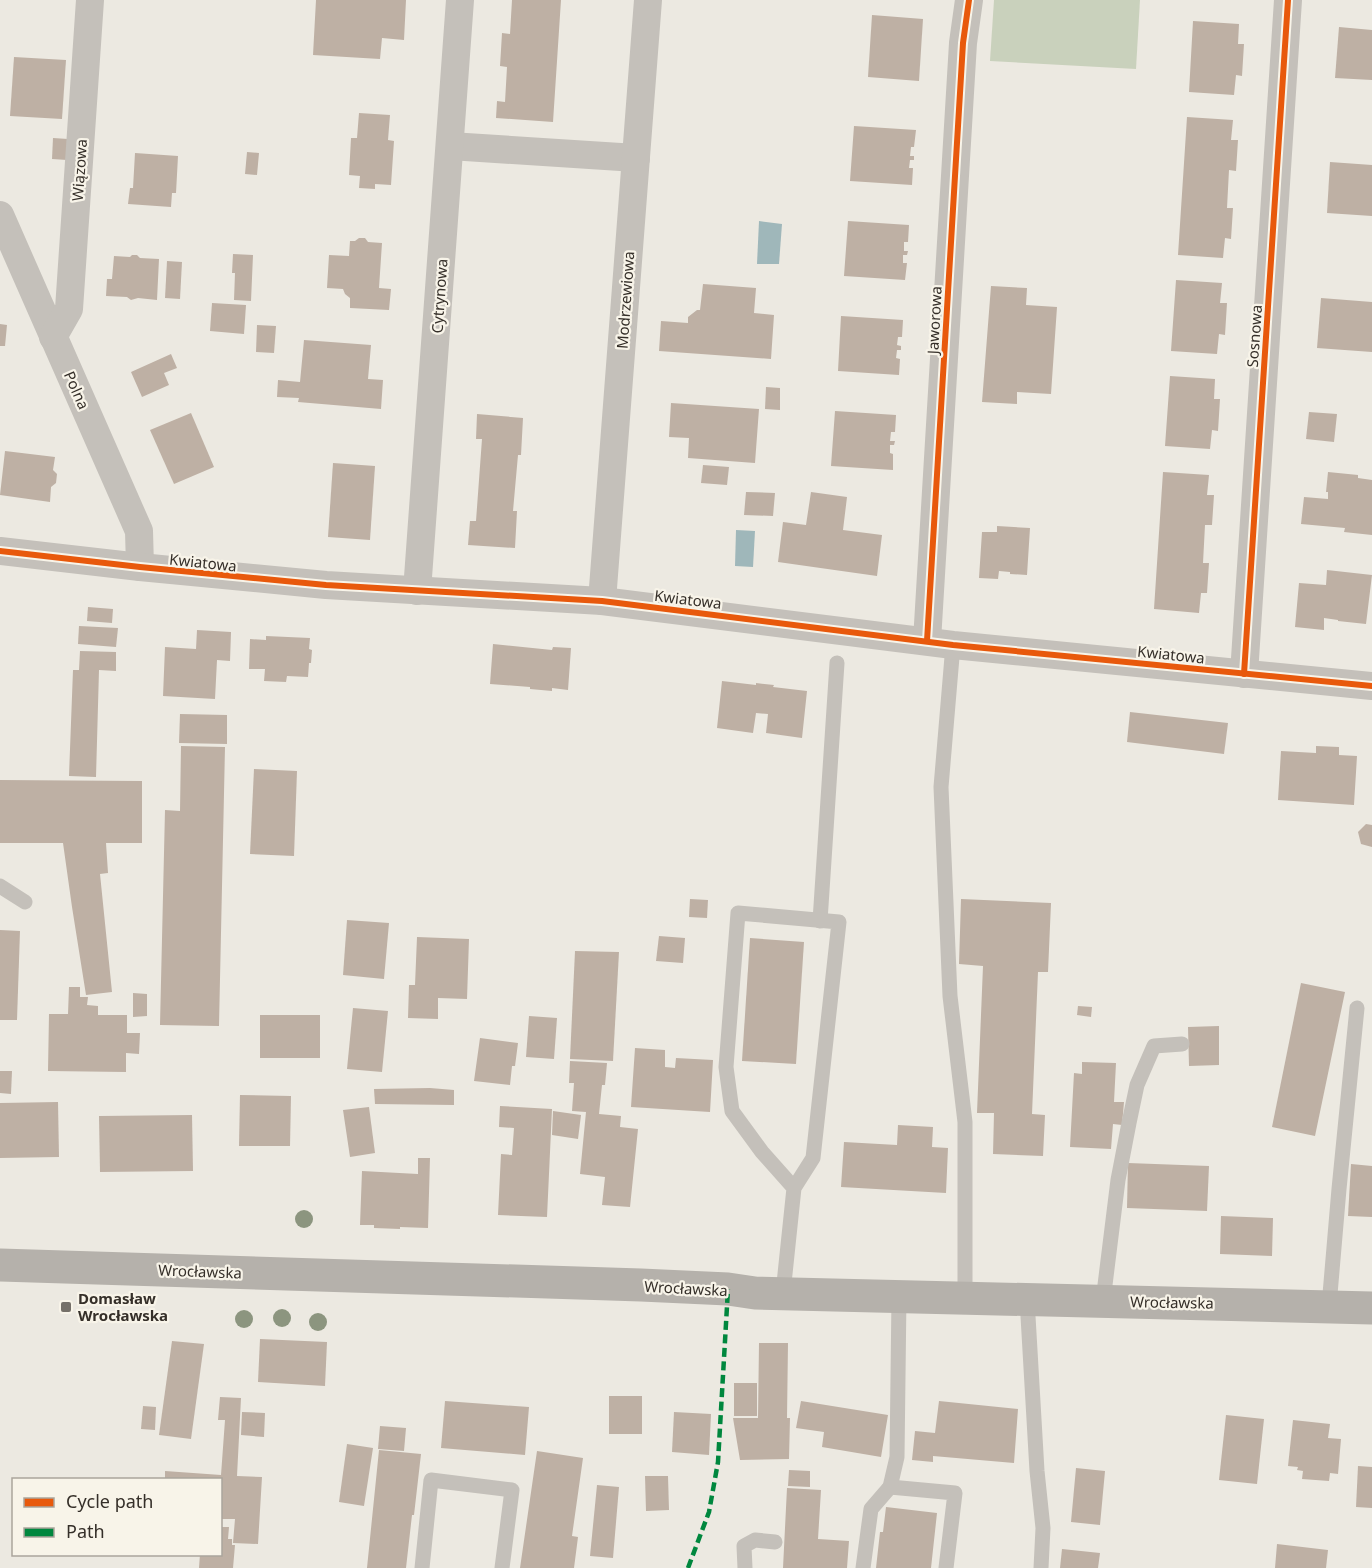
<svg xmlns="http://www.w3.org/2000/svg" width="1372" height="1568" viewBox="0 0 1372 1568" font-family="'Noto Sans',sans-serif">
<rect width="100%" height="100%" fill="#ece9e1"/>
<path fill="#c9d1bc" d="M994,0H1140L1136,69L990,61Z"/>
<g fill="#9fb7ba">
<path d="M759,221L782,224L779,264H757Z"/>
<path d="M736,530L755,531L753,567L735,566Z"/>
</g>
<g fill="#beb0a4">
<path d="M316,0H406L404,40L382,38L380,59L313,55Z"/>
<path d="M512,0H561L553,122L496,118L497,101L505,102L507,67L500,66L501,50L502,33L510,34Z"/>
<path d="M872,15L923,19L919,81L868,77Z"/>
<path d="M1193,21L1239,24L1238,44H1244L1242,76L1236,75L1234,95L1189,92Z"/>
<path d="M1339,27L1372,30V80L1335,78Z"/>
<path d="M14,57L66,60L62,119L10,116Z"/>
<path d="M359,113L390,115L388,140L394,141L391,185L375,184V189L359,188L360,176L349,175L351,138H357Z"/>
<path d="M1187,117L1233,120L1231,140H1238L1236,171L1229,170L1227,208H1233L1231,239L1225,238L1223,258L1178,255Z"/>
<path d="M854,126L916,130L914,147H911L910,156H914V160H910L909,168H913L912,185L850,181Z"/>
<path d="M53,138L68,139L67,160L52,159Z"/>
<path d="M247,152L259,153L257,175L245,174Z"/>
<path d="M135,153L178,156L176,193H172L171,207L128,204L130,188H133Z"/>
<path d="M1330,162L1372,165V216L1327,213Z"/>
<path d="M848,221L909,225L908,242H904V251H908L907,255H903V263H907L905,280L844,276Z"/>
<path d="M359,238H365L368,242L382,243L379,288L391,289L389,310L350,308V298L345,294L343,289L327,288L329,255L349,256L350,241H355Z"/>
<path d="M233,254L253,255L251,301L234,300L235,273H232Z"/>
<path d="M132,255H137L140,258L159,259L157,300L138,298L131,300L127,297L106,296L107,279H112L114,256L130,257Z"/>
<path d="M167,261L182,262L180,299L165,298Z"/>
<path d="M1176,280L1222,283L1220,303H1227L1225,335L1219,334L1217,354L1171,351Z"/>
<path d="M703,284L756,288L754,313L774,315L771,359L659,351L661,321L688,323V317L697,310H700Z"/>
<path d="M991,286L1027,288L1026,305L1057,307L1051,394L1017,392V404L982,402Z"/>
<path d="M1321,298L1372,302V352L1317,348Z"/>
<path d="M212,303L246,305L244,334L210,331Z"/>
<path d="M841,316L903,320L902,337H898L897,345L901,346V350H897L896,358L900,359L899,375L838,371Z"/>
<path d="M0,324L7,325L5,346H0Z"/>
<path d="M257,325L276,326L274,353L256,352Z"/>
<path d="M304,340L371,345L368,379L383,380L381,409L298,402L299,398L277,397L278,380L300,382Z"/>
<path d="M171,354L177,368L164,373L169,385L142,397L131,372Z"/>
<path d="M1170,376L1215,379L1214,399H1220L1218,431L1212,430L1210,449L1165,446Z"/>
<path d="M766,387L780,388V410L765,409Z"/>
<path d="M671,403L759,409L755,463L688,458L689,438L669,437Z"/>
<path d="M835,411L896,415L895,432H891L890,441H895L894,445H890V453L893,454V470L831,466Z"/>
<path d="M1309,412L1337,414L1334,442L1306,439Z"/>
<path d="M191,413L214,467L174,484L150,430Z"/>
<path d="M477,414L523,418L521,455H518L513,511H517L515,548L468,545L470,521H476L482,439H476Z"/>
<path d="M5,451L55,457L53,470L57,474L56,483L51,487L50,502L0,495Z"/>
<path d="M333,463L375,466L370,540L328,537Z"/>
<path d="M703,465L729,467L727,485L701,483Z"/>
<path d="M1163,472L1209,475L1207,495H1214L1212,525H1205L1203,563H1209L1207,593H1201L1199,613L1154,609Z"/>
<path d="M1328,472L1358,475V478L1372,480V535L1344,532L1345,528L1301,524L1304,497L1328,499V492H1326Z"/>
<path d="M746,492L775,493L773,516L744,515Z"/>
<path d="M811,492L847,497L843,530L882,535L877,576L778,562L783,522L806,525Z"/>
<path d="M997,526L1030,528L1027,575L1010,574V572L999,571L998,579L979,578L982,532H997Z"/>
<path d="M1327,570L1372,575L1366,624L1338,621V620L1324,618V630L1295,627L1299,583L1326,585Z"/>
<path d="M88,607L113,609L112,623L87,621Z"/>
<path d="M79,626L118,628L116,647L78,644Z"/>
<path d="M197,630L231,632L230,661L217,660L215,699L163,696L165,647L196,649Z"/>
<path d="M266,636L310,638L309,649L312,650L311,663H309L308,677L287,676L286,682L264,681L265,669H249L250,639L266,640Z"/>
<path d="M493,644L552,650L553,647L571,648L568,690L552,688V691L530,689V687L490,684Z"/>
<path d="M80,651L116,652V671L99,670L96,777L69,776L73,670H79Z"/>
<path d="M722,681L756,685V683L774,685L773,687L807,691L802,738L766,733L768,714L756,713L753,733L717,728Z"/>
<path d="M1130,712L1228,723L1224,754L1127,742Z"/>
<path d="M180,714L227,715V744L179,743Z"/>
<path d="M181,746L225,747L219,1026L160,1025L165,810L180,811Z"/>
<path d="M1316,746L1339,747V755L1357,756L1354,805L1278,800L1281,751L1316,753Z"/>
<path d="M254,769L297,771L294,856L250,854Z"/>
<path d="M0,780L142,781V843H106L108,873L100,874L112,992L86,995L72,907L63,843H0Z"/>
<path d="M1366,824L1372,825V847L1361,844L1358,832Z"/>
<path d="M690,899L708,900L707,918L689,917Z"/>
<path d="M961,899L1051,903L1048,972H1038L1032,1114L1045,1115L1043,1156L993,1154L994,1113H977L983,966L959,964Z"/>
<path d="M347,920L389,923L384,979L343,975Z"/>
<path d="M0,930L20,931L17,1020H0Z"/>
<path d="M659,936L685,938L683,963L656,961Z"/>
<path d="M417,937L469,939L467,999L438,998V1019L408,1018L409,985H415Z"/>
<path d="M750,938L804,942L796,1064L742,1061Z"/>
<path d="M575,951L619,952L613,1061L570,1059Z"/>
<path d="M1301,983L1345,992L1315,1136L1272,1127Z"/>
<path d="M69,987H80V997H88L87,1005L98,1006V1015H127V1033H140L139,1054L126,1053V1072L48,1071L49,1014H68Z"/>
<path d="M133,993L147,994V1016L133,1017Z"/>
<path d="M1078,1006L1092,1007L1091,1017L1077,1015Z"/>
<path d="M353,1008L388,1011L382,1072L347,1069Z"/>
<rect x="260" y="1015" width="60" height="43"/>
<path d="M529,1016L557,1018L554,1059L526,1057Z"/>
<path d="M1219,1026V1065L1189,1066L1188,1027Z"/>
<path d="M480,1038L518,1043L515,1066H512L510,1085L474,1081Z"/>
<path d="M635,1048L665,1050V1067L675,1068L676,1058L713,1060L710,1112L631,1107Z"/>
<path d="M570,1061L607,1063L605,1085H602L599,1114L621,1116L620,1127L638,1129L630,1207L602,1205L605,1177L580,1174L586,1112L572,1111L574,1083H569Z"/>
<path d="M1082,1062L1116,1063L1114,1102H1124L1122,1125L1113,1124L1111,1149L1070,1147L1074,1073L1082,1074Z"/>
<path d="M0,1071H12L11,1094L0,1093Z"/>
<path d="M430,1088L454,1090V1105L375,1104L374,1089Z"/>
<path d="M240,1095L291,1096L290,1146H239Z"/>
<path d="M58,1102L59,1157L0,1158V1103Z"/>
<path d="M500,1106L552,1109L547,1217L498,1215L501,1154L512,1155L514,1128L499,1127Z"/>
<path d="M369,1107L375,1153L350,1157L343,1110Z"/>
<path d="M553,1111L581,1115L578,1139L552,1135Z"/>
<path d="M192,1115L193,1171L100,1172L99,1116Z"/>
<path d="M898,1125L933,1127L932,1147L948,1148L946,1193L841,1187L844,1142L897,1145Z"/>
<path d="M418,1158H430L428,1228L400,1227V1229L374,1228V1225H360L362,1171L418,1174Z"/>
<path d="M1128,1163L1209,1166L1207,1211L1127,1208Z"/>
<path d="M1351,1164L1372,1166V1217L1348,1216Z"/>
<path d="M1221,1216L1273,1218L1272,1256L1220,1254Z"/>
<path d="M260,1339L327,1342L325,1386L258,1382Z"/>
<path d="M172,1341L204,1344L191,1439L159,1435Z"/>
<path d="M759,1343H788L787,1418H774H790L789,1459L740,1460L733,1418H758Z"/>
<rect x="734" y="1383" width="23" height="33"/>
<rect x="609" y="1396" width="33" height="38"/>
<path d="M220,1397L241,1398L237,1476L262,1477L258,1544L233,1543L235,1519H220V1479H165V1471L221,1475L225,1420H218Z"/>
<path d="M445,1401L529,1407L525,1455L441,1448Z"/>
<path d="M801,1401L888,1415L881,1457L822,1447L824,1432L796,1428Z"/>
<path d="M939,1401L1018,1409L1014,1463L933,1456V1462L912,1460L915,1431L935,1433Z"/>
<path d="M143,1406L156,1407L155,1430L141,1429Z"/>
<path d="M242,1412L265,1413L264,1437L241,1435Z"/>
<path d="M674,1412L711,1414L709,1455L672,1452Z"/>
<path d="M1226,1415L1264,1419L1257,1484L1219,1480Z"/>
<path d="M1293,1420L1330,1424L1328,1438L1341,1439L1338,1474L1330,1473L1329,1481L1302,1479L1303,1471L1297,1470L1298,1467L1288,1466Z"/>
<path d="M380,1426L406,1428L404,1451L378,1449Z"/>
<path d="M347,1444L373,1448L364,1506L339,1502Z"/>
<path d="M379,1450L421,1454L414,1515H412L406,1568H367Z"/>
<path d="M537,1451L583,1458L572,1536L578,1537L574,1568H520Z"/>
<path d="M1358,1466L1372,1467V1508L1356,1507Z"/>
<path d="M1076,1468L1105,1471L1100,1525L1071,1522Z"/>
<path d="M789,1470L810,1471V1487L788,1486Z"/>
<path d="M645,1476H668L669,1510L646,1511Z"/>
<path d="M597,1485L619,1487L613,1558L590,1556Z"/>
<path d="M787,1488L821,1490L818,1539L849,1541L847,1568H783Z"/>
<path d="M886,1507L937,1513L931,1568H876L880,1532H883Z"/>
<path d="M220,1527H229L228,1539H232V1545H235L233,1568H199L200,1554H220Z"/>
<path d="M1277,1544L1328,1550L1326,1568H1275Z"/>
<path d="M1062,1549L1100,1553L1098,1568H1060Z"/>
</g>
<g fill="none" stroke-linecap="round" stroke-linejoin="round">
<g stroke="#c4c0ba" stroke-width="15">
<path d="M953,645L941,787L950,996L965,1122V1297"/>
<path d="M0,886L25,902"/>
<path d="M820,921L837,663"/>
<path d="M783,1293L794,1188L813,1158L839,922L738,913L726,1067L732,1111L762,1152L794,1188"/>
<path d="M1027,1299L1037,1471L1043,1528L1041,1568"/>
<path d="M1103,1301L1118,1180L1129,1123L1137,1085L1154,1046L1182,1044"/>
<path d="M1329,1306L1339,1189L1357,1008"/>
<path d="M890,1487L955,1493L946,1568"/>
<path d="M422,1568L431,1480L512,1490L502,1568"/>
<path d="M745,1568L744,1546L755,1540L775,1542"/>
<path d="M863,1568L871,1509L890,1487L897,1457L899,1296"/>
</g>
<g stroke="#c4c0ba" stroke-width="28">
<path d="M450,146L636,158"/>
<path d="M0,215L139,531L140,567"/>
<path d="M53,337L69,309L90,0"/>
<path d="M0,551L140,567L326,585L602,601L953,645L1372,686"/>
<path d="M417,591L460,0"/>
<path d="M602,601L648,0"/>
<path d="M927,641L963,43L969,0"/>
<path d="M1244,674L1288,0"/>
</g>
<path stroke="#b5b1ab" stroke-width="33" d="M0,1265L641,1285L728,1289L755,1293L1372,1308"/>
<path stroke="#00873e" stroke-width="4.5" stroke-dasharray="9 4.5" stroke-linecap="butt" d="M688,1568L709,1512L718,1462L728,1289"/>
<defs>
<g id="cycleway">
<path d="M0,551L140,567L326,585L602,601L953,645L1372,686"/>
<path d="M927,641L963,43L969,0"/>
<path d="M1244,674L1288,0"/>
</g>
</defs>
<use href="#cycleway" stroke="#f8f4e9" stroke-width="10"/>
<use href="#cycleway" stroke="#e8590c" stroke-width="6"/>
</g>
<g fill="#8c957f">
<circle cx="304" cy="1219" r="9"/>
<circle cx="282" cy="1318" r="9"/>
<circle cx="244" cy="1319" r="9"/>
<circle cx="318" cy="1322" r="9"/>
</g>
<rect fill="#757069" stroke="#f8f4e9" stroke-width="2" x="60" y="1301" width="12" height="12" rx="3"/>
<g text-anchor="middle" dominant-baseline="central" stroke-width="4.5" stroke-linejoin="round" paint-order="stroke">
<g font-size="15" fill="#352f29" stroke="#f8f4e9">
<text transform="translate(79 170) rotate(-86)">Wiązowa</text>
<text transform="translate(439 296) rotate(-86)">Cytrynowa</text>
<text transform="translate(625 300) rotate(-86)">Modrzewiowa</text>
<text transform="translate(934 320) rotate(-87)">Jaworowa</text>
<text transform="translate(1254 336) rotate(-86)">Sosnowa</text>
<text transform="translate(77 390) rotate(66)">Polna</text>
<text transform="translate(203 562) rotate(6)">Kwiatowa</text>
<text transform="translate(688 599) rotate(7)">Kwiatowa</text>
<text transform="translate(1171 654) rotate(6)">Kwiatowa</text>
<text transform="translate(200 1271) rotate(2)">Wrocławska</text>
<text transform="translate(686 1288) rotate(3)">Wrocławska</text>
<text transform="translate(1172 1302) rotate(1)">Wrocławska</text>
</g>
<g font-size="15" font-weight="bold" fill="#352f29" stroke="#f8f4e9" text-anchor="start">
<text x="78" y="1298">Domasław<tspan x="78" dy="17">Wrocławska</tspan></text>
</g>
</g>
<rect x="12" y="1478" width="210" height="78" fill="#f8f4e9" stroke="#aaa59c" stroke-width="1.5"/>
<rect x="24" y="1498" width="30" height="9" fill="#e8590c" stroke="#aaa59c" stroke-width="1.5"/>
<text x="66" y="1508" font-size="18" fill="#352f29">Cycle path</text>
<rect x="24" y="1528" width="30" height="9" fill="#00873e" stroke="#aaa59c" stroke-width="1.5"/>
<text x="66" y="1538" font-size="18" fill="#352f29">Path</text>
</svg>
